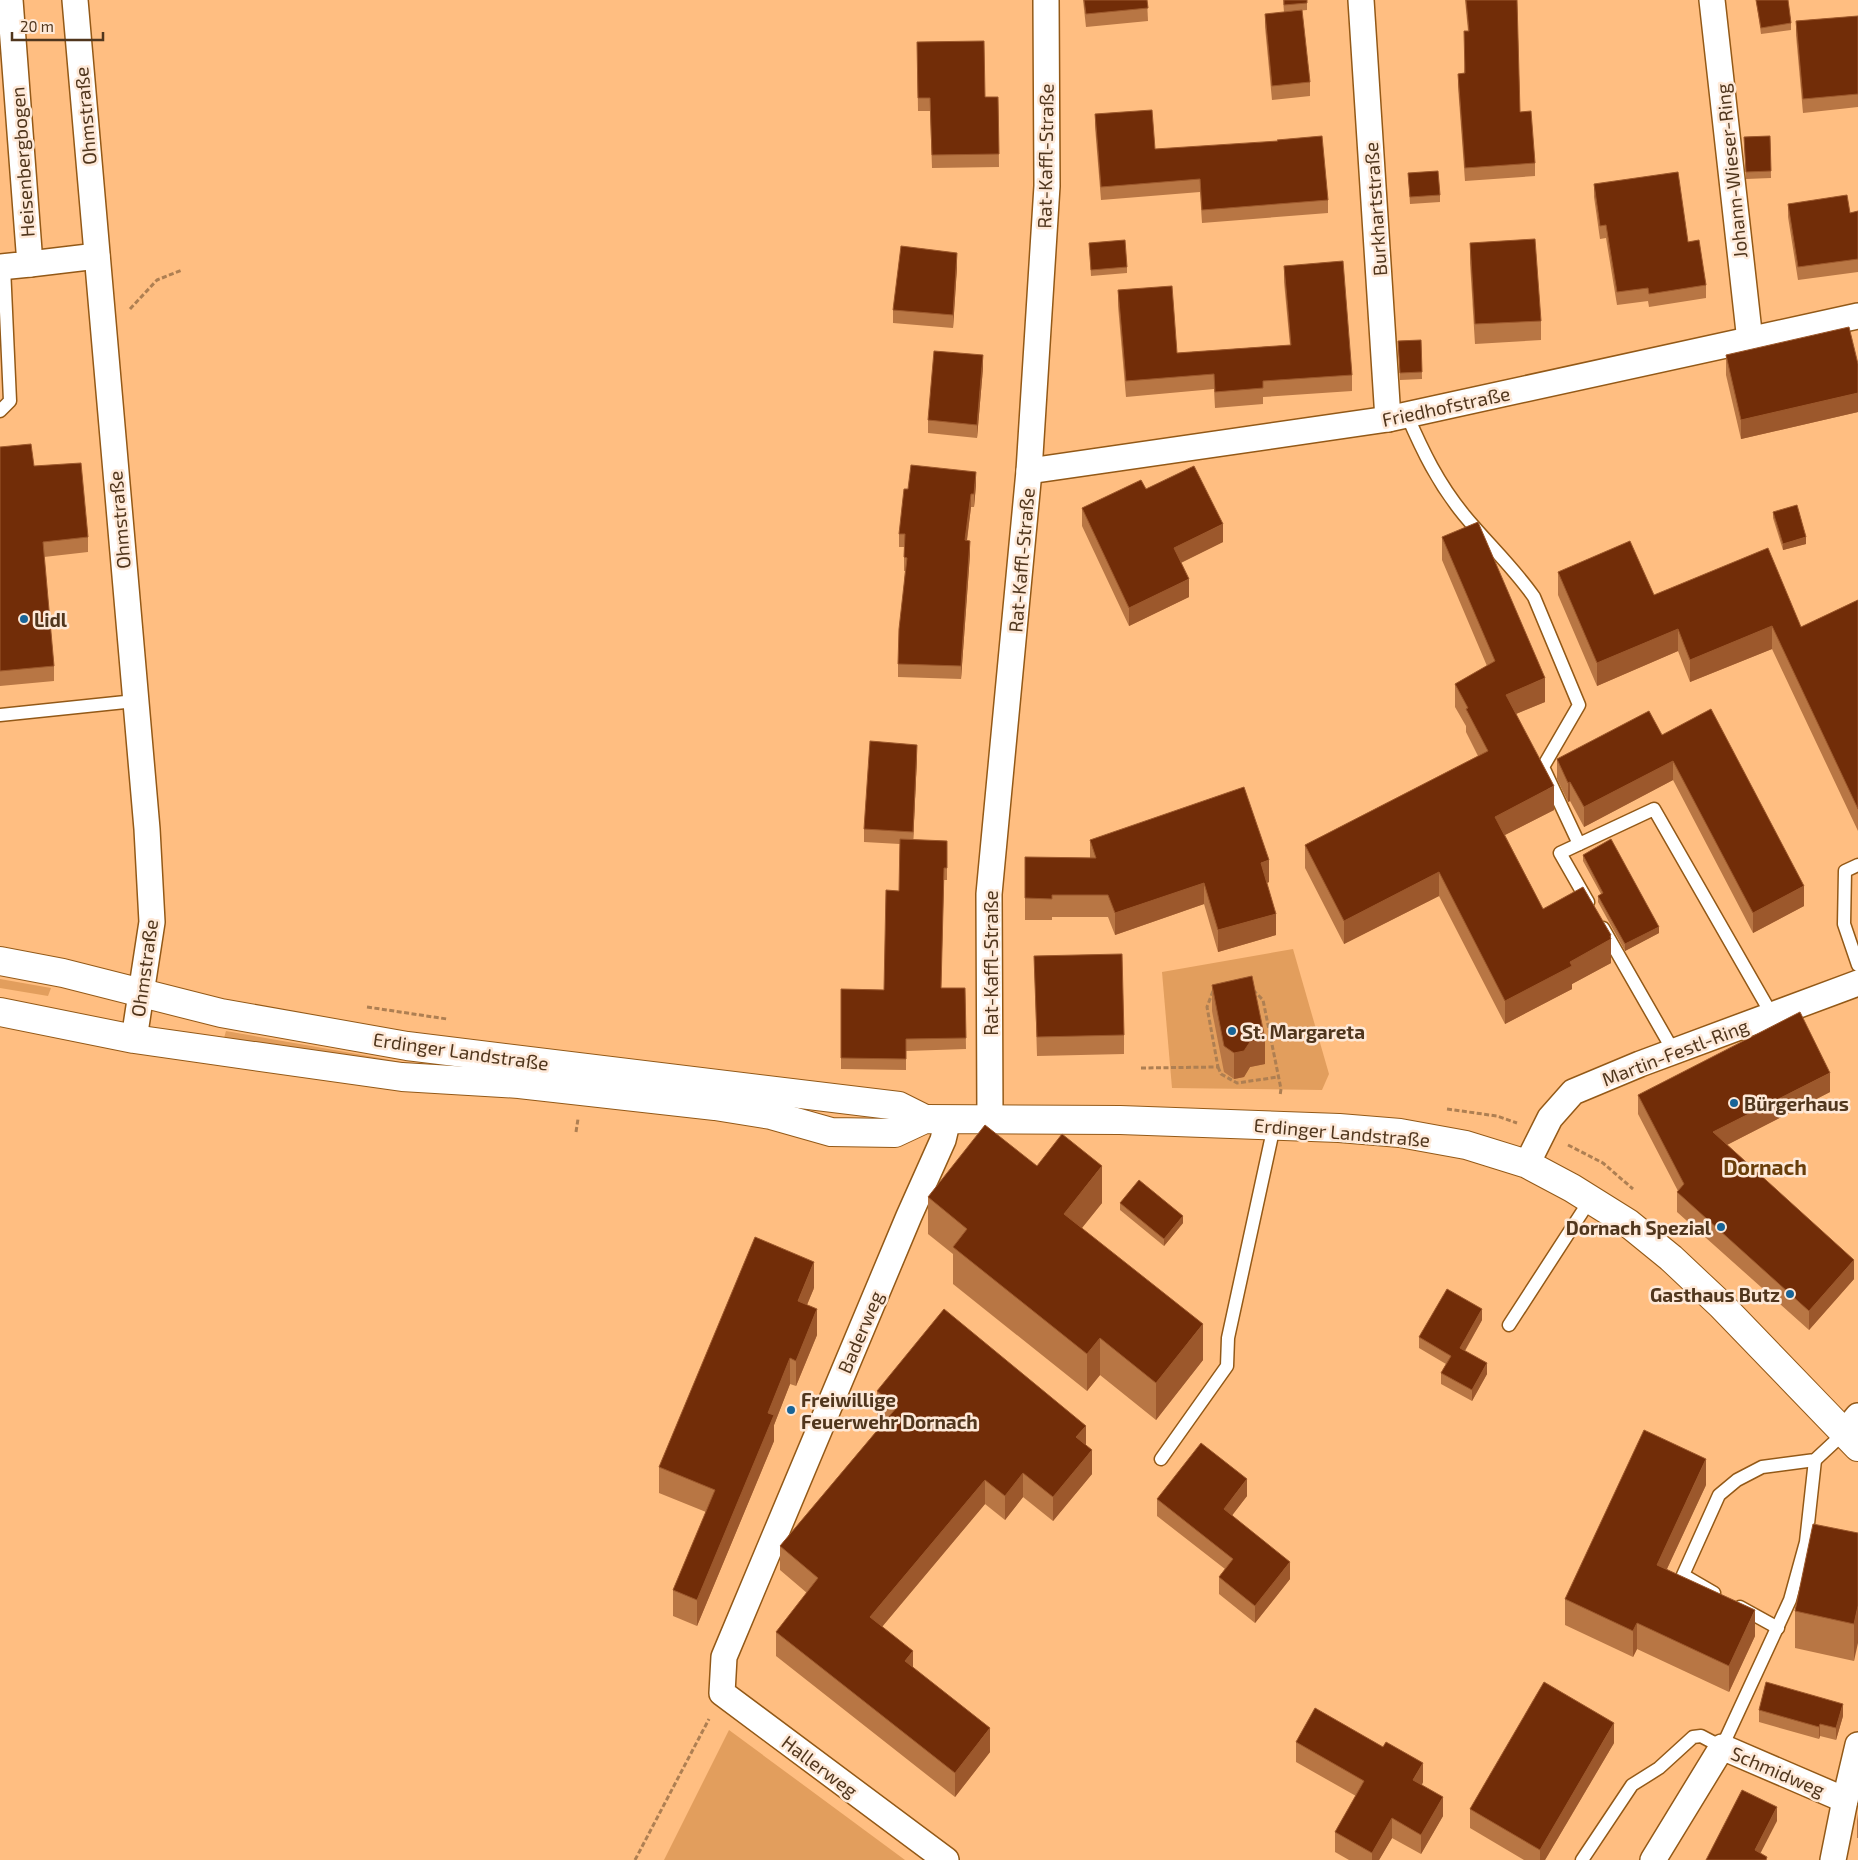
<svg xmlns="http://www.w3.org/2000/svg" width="1858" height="1860" viewBox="0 0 1858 1860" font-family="'Exo 2',sans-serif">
<rect width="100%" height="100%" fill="#ffbe81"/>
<g fill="#e29e5d">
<path d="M1293,949L1329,1074L1322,1090L1172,1088L1162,972Z"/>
<path d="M0,979L51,988L48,996L0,988Z"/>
<path d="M226,1031L380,1058L401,1062L398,1068L224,1038Z"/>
<path d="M729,1730L905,1860H664Z"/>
</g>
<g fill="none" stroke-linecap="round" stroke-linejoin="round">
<defs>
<g id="lane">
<path d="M0,411L10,401L4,267"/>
<path d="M1407,415C1423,452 1438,483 1464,515C1487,543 1514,568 1534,597L1579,705L1543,767L1579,844"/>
<path d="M0,715L135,701"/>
<path d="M1858,865L1845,871L1844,924L1858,965"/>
<path d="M1588,902L1560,853L1654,809L1772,1015"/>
<path d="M1603,928L1674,1052"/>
<path d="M1509,1325L1590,1200"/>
<path d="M1161,1459L1227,1366L1228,1338L1274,1126"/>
<path d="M1714,1593L1683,1575L1719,1495L1737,1480L1762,1467L1815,1460L1844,1433"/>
<path d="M1740,1607L1778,1628"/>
<path d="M1582,1860L1632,1785L1659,1768L1693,1737L1701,1736L1722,1747L1790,1600L1806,1542L1815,1460"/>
</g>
<g id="street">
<path d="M75,0L147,829L152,922L134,1039"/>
<path d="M1361,0L1388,419"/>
<path d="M1712,0L1750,341"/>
<path d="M30,264L97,256"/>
<path d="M0,267L30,264L10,0"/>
<path d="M1029,471L1388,419L1858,316"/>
<path d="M990,1119L989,894L1029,471L1047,186L1046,0"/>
<path d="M1527,1164L1550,1118L1573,1092L1640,1064L1858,983"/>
<path d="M1844,1433L1858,1416"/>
<path d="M946,1860L722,1693L724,1657L909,1216L943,1140L948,1119"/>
<path d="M1653,1860L1722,1747L1845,1800"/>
<path d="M1833,1860L1845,1800L1858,1745"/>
</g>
<g id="secondary">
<path d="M0,961L63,973L221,1013L407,1046L899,1106L925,1119"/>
<path d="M0,1012L134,1039L402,1077L519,1084L715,1106L771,1115L831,1132L895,1133L925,1119L1120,1120L1339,1128L1400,1133L1466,1145L1527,1164L1572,1188L1628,1223L1671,1258L1721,1305L1858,1447"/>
</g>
</defs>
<use href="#lane" stroke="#935917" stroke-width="15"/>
<use href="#street" stroke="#935917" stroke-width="28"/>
<use href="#secondary" stroke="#935917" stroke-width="30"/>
<g stroke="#ae7f52" stroke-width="3" stroke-dasharray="5 2.5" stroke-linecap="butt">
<path d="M130,309L157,280L182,270"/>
<path d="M1253,990L1263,1000L1281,1089L1280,1096"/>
<path d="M367,1007L447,1019"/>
<path d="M1218,1067L1221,1074L1237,1083L1278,1077"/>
<path d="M1141,1068L1218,1067L1207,1007L1213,991"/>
<path d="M1447,1109L1497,1116L1517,1123"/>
<path d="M576,1132L578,1119"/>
<path d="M1568,1145L1603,1163L1633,1189"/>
<path d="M635,1860L709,1719"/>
</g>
<use href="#lane" stroke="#fff" stroke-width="12"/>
<use href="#street" stroke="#fff" stroke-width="25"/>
<use href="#secondary" stroke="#fff" stroke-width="28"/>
</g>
<g fill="#b87644">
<path d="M1083,0H1147L1148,21L1086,27Z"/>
<path d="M1283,0H1307V10L1284,12Z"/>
<path d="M1465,0H1517L1520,112L1535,163V176L1465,181L1458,87V74L1464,73L1468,31Z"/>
<path d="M1756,0H1788L1791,23V30L1761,34Z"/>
<path d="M1265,14L1310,82V96L1272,100L1265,27Z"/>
<path d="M1858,16V107L1803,113L1796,35V21Z"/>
<path d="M917,42L985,97H998L999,167L932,168L930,111H918Z"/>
<path d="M1095,114L1155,149L1328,200V213L1202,223L1200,192L1101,200L1095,127Z"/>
<path d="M1770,136L1771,178L1746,179L1744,137Z"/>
<path d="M1408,173L1440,195V202L1410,204Z"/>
<path d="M1594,184L1688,242L1706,285V298L1649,307L1648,301L1617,305L1606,238L1600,239L1594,197Z"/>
<path d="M1788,204L1850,213L1858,211V272L1798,280L1788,217Z"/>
<path d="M1089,243L1127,267V273L1091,276Z"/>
<path d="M1470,243L1541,321V340L1475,344L1470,263Z"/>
<path d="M1284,266L1352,375V391L1263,397V404L1215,408L1214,389L1126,397L1118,306V290L1177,353L1290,345L1284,282Z"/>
<path d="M957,267L953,328L893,323V310Z"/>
<path d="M1421,340L1422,379L1400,380L1398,341Z"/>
<path d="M1726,355L1858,364V412L1741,439L1726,375Z"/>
<path d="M983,368L977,438L928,433V420Z"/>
<path d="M0,447L34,466L88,537V552L44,557L54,666V681L0,686Z"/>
<path d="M976,485L974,507H971L967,541L970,554L961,679L898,677V664L905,571H904V547H899V534L908,489Z"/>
<path d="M1146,489L1223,542L1181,563L1189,597L1129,626L1082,526V508Z"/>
<path d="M1773,512L1806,544L1783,550L1773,518Z"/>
<path d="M1442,537L1545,702L1516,714L1554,810L1505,835L1543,909L1611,935V963L1572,984V989L1505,1024L1439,896L1344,944L1305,868V845L1478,756L1466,732V726L1455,707V684L1487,666L1442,560Z"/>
<path d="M1558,572L1654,595L1801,627L1858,600V831L1772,649L1690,682L1678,651L1597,686L1558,595Z"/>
<path d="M1662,735L1804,906L1753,933L1673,780L1584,827L1570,801L1568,802L1557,779V759Z"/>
<path d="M917,757L913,840L947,841V880H944L941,988H965L966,1049L906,1051V1070L841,1069V989L884,990L899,891L900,844L864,842V829Z"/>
<path d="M1090,840L1269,882L1267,883L1276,935L1218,952L1204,904L1115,935L1108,917H1052V920H1025V857L1090,858Z"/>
<path d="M1583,855L1659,933L1625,951L1598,902V896L1601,894L1583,861Z"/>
<path d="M1034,956L1124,1035V1054L1037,1056Z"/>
<path d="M1212,985L1265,1064L1250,1067L1244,1077L1234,1079L1224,1072L1212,1011Z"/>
<path d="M1830,1092L1727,1145L1854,1279L1809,1330L1677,1212V1192L1678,1191L1638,1114V1095Z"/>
<path d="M1037,1166L1102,1203L1082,1228L1203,1360L1156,1420L1100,1375L1087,1391L953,1284V1254L928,1234V1197Z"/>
<path d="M1120,1203L1183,1223L1164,1246L1120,1210Z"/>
<path d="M814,1288L807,1305L817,1335L796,1386L790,1384L774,1425V1441L697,1626L673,1616V1590L706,1512L659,1493V1467Z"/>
<path d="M1482,1320L1465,1351L1487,1374L1472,1401L1441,1384V1373L1446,1364L1419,1348V1337Z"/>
<path d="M877,1391L1086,1445L1092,1474L1053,1521L1023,1497L1005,1520L985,1504L882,1627L913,1667L990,1752L955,1797L776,1656V1632L807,1593L780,1570V1546L885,1421L877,1415Z"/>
<path d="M1706,1485L1667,1569L1755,1636L1729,1692L1637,1649L1633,1657L1565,1625V1599Z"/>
<path d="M1247,1496L1232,1515L1290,1579L1255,1623L1219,1594V1577L1225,1569L1157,1516V1499Z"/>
<path d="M1858,1533L1854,1661L1795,1648V1611Z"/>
<path d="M1759,1710L1843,1716L1836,1740L1820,1736L1819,1739L1759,1722Z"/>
<path d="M1296,1742L1423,1782L1422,1785L1443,1816L1421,1854L1392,1838L1379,1860H1349L1335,1852V1832L1356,1796L1296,1762Z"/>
<path d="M1614,1743L1545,1860H1524L1470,1828V1809Z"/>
<path d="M1858,1814V1838H1857V1821Z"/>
</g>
<g fill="#9c582c">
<path d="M957,253V267L953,328V315Z"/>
<path d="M983,355V368L977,438V425Z"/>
<path d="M1858,393V412L1741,439V420Z"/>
<path d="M976,472V485L974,507V494Z"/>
<path d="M971,494V507L965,554V540Z"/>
<path d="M1223,524V542L1174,566V548Z"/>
<path d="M1806,537V544L1783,550V544Z"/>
<path d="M970,541V554L961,679V666Z"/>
<path d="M1189,579V597L1129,626V608Z"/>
<path d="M1772,626V649L1690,682V660Z"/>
<path d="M1678,629V651L1597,686V663Z"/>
<path d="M1545,678V702L1506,718V695Z"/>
<path d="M917,745V757L913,845V832Z"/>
<path d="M1673,761V780L1584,827V807Z"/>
<path d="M1570,782V801L1568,802V783Z"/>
<path d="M1554,786V810L1495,840V817Z"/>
<path d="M1269,860V882L1261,885V863Z"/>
<path d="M1439,872V896L1344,944V921Z"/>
<path d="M1204,883V904L1115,935V913Z"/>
<path d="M1804,886V906L1753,933V913Z"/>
<path d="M1276,914V935L1218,952V930Z"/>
<path d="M1659,927V933L1625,951V944Z"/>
<path d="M1611,935V963L1572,984V989L1505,1024V1001L1570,962Z"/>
<path d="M1265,1039V1064L1250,1067L1244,1077L1234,1079V1053L1250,1042Z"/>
<path d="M1830,1073V1092L1713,1152V1132Z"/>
<path d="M1102,1166V1203L1064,1250V1214Z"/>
<path d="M1183,1216V1223L1164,1246V1239Z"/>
<path d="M1854,1260V1279L1809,1330V1311Z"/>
<path d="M814,1262V1288L798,1326V1301Z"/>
<path d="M817,1309V1335L796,1386V1361Z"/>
<path d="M1482,1309V1320L1460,1359V1348Z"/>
<path d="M1203,1324V1360L1156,1420V1383Z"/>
<path d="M1100,1338V1375L1087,1391V1354Z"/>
<path d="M790,1358V1384L774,1425V1441L697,1626V1600L768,1413Z"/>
<path d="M1487,1363V1374L1472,1401V1390Z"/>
<path d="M1086,1426V1450L1076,1437Z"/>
<path d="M1092,1450V1474L1053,1521V1497Z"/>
<path d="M1706,1459V1485L1657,1590V1565Z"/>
<path d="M1023,1473V1497L1005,1520V1496Z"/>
<path d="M1247,1479V1496L1224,1526V1509Z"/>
<path d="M985,1480V1504L870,1641V1617Z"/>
<path d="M1290,1562V1579L1255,1623V1606Z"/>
<path d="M1858,1606V1643L1854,1661V1624Z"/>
<path d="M1755,1610V1636L1729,1692V1666Z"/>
<path d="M1637,1623V1649L1633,1657V1631Z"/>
<path d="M913,1651V1675L905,1661Z"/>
<path d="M1843,1704V1716L1836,1740V1728Z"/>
<path d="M1614,1723V1743L1545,1860H1540V1850Z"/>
<path d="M1820,1724V1736L1819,1739V1727Z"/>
<path d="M990,1728V1752L955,1797V1773Z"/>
<path d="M1423,1763V1782L1413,1799V1780Z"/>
<path d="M1443,1797V1816L1421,1854V1835Z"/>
<path d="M1777,1807V1821L1757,1860L1755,1850Z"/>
<path d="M1392,1818V1838L1379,1860H1372V1853Z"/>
</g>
<g fill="#722d08" stroke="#9c582c">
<path d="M1084,0H1147L1148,8L1086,14Z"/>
<path d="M1284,0H1307V3L1284,5Z"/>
<path d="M1466,0H1517L1520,112L1531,111L1535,163L1465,168L1458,74L1465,73L1464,31H1469Z"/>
<path d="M1756,0H1788L1791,23L1761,28Z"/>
<path d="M1302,10L1310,82L1272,86L1265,14Z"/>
<path d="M1858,16V94L1803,99L1796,21Z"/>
<path d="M984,41L985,97H998L999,154L932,155L930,98H918L917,42Z"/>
<path d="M1152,110L1155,149L1278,141L1277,140L1322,136L1328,200L1202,210L1200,179L1101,187L1095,114Z"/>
<path d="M1770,136L1771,171L1746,172L1744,137Z"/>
<path d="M1438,171L1440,195L1410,197L1408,173Z"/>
<path d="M1678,172L1688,242L1699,240L1706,285L1649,294L1648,288L1617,292L1606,225L1600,226L1594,184Z"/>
<path d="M1847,195L1850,213L1858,211V259L1798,267L1788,204Z"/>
<path d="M1535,239L1541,321L1475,324L1470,243Z"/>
<path d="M1125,240L1127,267L1091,270L1089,243Z"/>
<path d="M901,246L957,253L953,315L893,310Z"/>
<path d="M1343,261L1352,375L1263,381V388L1215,392L1214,374L1126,381L1118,290L1172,286L1177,353L1291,345L1284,266Z"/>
<path d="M1849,327L1858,364V393L1741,420L1726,355Z"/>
<path d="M1421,340L1422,372L1400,373L1398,341Z"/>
<path d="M934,351L983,355L977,425L928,420Z"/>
<path d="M31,444L34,466L81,463L88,537L43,542L54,666L0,671V447Z"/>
<path d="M911,465L976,472L974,494H971L965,540L970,541L961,666L898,664L899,629L907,558L904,557L905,534H899L904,489H908Z"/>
<path d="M1194,466L1223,524L1174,548L1189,579L1129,608L1082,508L1141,480L1146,489Z"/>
<path d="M1797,505L1806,537L1783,544L1773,512Z"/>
<path d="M1478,522L1545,678L1506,695L1554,786L1495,817L1543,909L1583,887L1611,935L1610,936L1611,939L1570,962L1572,966L1505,1001L1439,872L1344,921L1305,845L1488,751L1466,709L1468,708L1455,684L1495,661L1442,537Z"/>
<path d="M1630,541L1654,595L1768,548L1801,627L1858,600V809L1772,626L1690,660L1678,629L1597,663L1558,572Z"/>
<path d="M1711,709L1804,886L1753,913L1673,761L1584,807L1570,782L1568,783L1557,759L1649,711L1662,735Z"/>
<path d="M870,741L917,745L913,832L864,829Z"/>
<path d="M1244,787L1269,860L1261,863L1276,914L1218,930L1204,883L1115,913L1108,895H1052V899L1025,898V857L1096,858L1090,840Z"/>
<path d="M900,839L947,841V868H944L941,988H965L966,1038L906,1039V1059L841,1058V989L884,990L886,890L899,891Z"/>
<path d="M1611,839L1659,927L1625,944L1598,896L1603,893L1583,855Z"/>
<path d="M1122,954L1124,1035L1037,1037L1034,956Z"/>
<path d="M1252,976L1265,1039L1250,1042L1244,1051L1234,1053L1224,1046L1212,985Z"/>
<path d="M1800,1012L1830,1073L1713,1132L1854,1260L1809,1311L1677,1192L1684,1184L1638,1095Z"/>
<path d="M985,1125L1037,1166L1062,1134L1102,1166L1064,1214L1203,1324L1156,1383L1100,1338L1087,1354L953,1247L967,1229L928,1197Z"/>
<path d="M1139,1180L1183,1216L1164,1239L1120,1203Z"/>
<path d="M755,1237L814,1262L798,1301L817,1309L796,1361L790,1358L768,1413L774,1415L697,1600L673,1590L715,1490L659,1467Z"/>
<path d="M1447,1289L1482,1309L1460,1348L1487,1363L1472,1390L1441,1373L1451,1356L1419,1337Z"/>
<path d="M944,1309L1086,1426L1076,1437L1092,1450L1053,1497L1023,1473L1005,1496L985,1480L870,1617L913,1651L905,1661L990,1728L955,1773L776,1632L818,1578L780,1546L897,1407L877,1391Z"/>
<path d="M1644,1430L1706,1459L1657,1565L1755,1610L1729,1666L1637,1623L1633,1631L1565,1599Z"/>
<path d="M1201,1443L1247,1479L1224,1509L1290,1562L1255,1606L1219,1577L1233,1559L1157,1499Z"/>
<path d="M1813,1524L1858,1533V1606L1854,1624L1795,1611Z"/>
<path d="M1544,1682L1614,1723L1540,1850L1470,1809Z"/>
<path d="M1766,1682L1843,1704L1836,1728L1820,1724L1819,1727L1759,1710Z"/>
<path d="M1315,1708L1383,1747L1386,1742L1423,1763L1413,1780L1443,1797L1421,1835L1392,1818L1372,1853L1335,1832L1364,1781L1296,1742Z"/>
<path d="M1742,1790L1777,1807L1755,1850L1767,1857L1766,1860H1706Z"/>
</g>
<g fill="#186497" stroke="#fee9d8" stroke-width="2">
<circle cx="24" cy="619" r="5"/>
<circle cx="1232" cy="1031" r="5"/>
<circle cx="1734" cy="1103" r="5"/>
<circle cx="1721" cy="1227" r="5"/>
<circle cx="1790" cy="1294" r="5"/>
<circle cx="791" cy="1410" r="5"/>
</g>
<g text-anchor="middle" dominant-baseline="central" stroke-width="5" stroke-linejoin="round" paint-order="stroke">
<g font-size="19" fill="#50361d" stroke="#fee9d8">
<text transform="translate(85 116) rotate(-95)">Ohmstraße</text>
<text transform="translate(1045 156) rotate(-89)">Rat-Kaffl-Straße</text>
<text transform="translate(22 162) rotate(-94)">Heisenbergbogen</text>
<text transform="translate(1731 171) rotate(-96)">Johann-Wieser-Ring</text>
<text transform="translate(1375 209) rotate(-94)">Burkhartstraße</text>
<text transform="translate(1446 406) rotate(-12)">Friedhofstraße</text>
<text transform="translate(119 520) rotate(-95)">Ohmstraße</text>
<text transform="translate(1021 560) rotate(-85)">Rat-Kaffl-Straße</text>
<text transform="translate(990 963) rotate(-90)">Rat-Kaffl-Straße</text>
<text transform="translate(144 968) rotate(-82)">Ohmstraße</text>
<text transform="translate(461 1051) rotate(8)">Erdinger Landstraße</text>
<text transform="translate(1675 1052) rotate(-21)">Martin-Festl-Ring</text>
<text transform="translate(1342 1132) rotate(5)">Erdinger Landstraße</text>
<text transform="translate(860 1332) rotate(-67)">Baderweg</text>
<text transform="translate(820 1766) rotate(37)">Hallerweg</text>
<text transform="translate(1778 1771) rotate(23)">Schmidweg</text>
</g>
<g font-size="19" font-weight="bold" fill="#50361d" stroke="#fee9d8" text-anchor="start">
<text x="34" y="619">Lidl</text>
<text x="1242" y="1031">St. Margareta</text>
<text x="1744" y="1103">Bürgerhaus</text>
<text x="1711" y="1227" text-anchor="end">Dornach Spezial</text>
<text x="1780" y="1294" text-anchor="end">Gasthaus Butz</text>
<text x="801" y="1399">Freiwillige<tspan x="801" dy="22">Feuerwehr Dornach</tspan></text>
</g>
<g font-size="21" font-weight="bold" fill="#693e0a" stroke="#fee9d8">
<text x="1765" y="1166">Dornach</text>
</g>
</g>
<path d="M12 32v8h91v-8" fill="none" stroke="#50361d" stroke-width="2.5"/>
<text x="20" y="32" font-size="15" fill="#50361d" stroke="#fee9d8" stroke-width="4" paint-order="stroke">20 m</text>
</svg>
